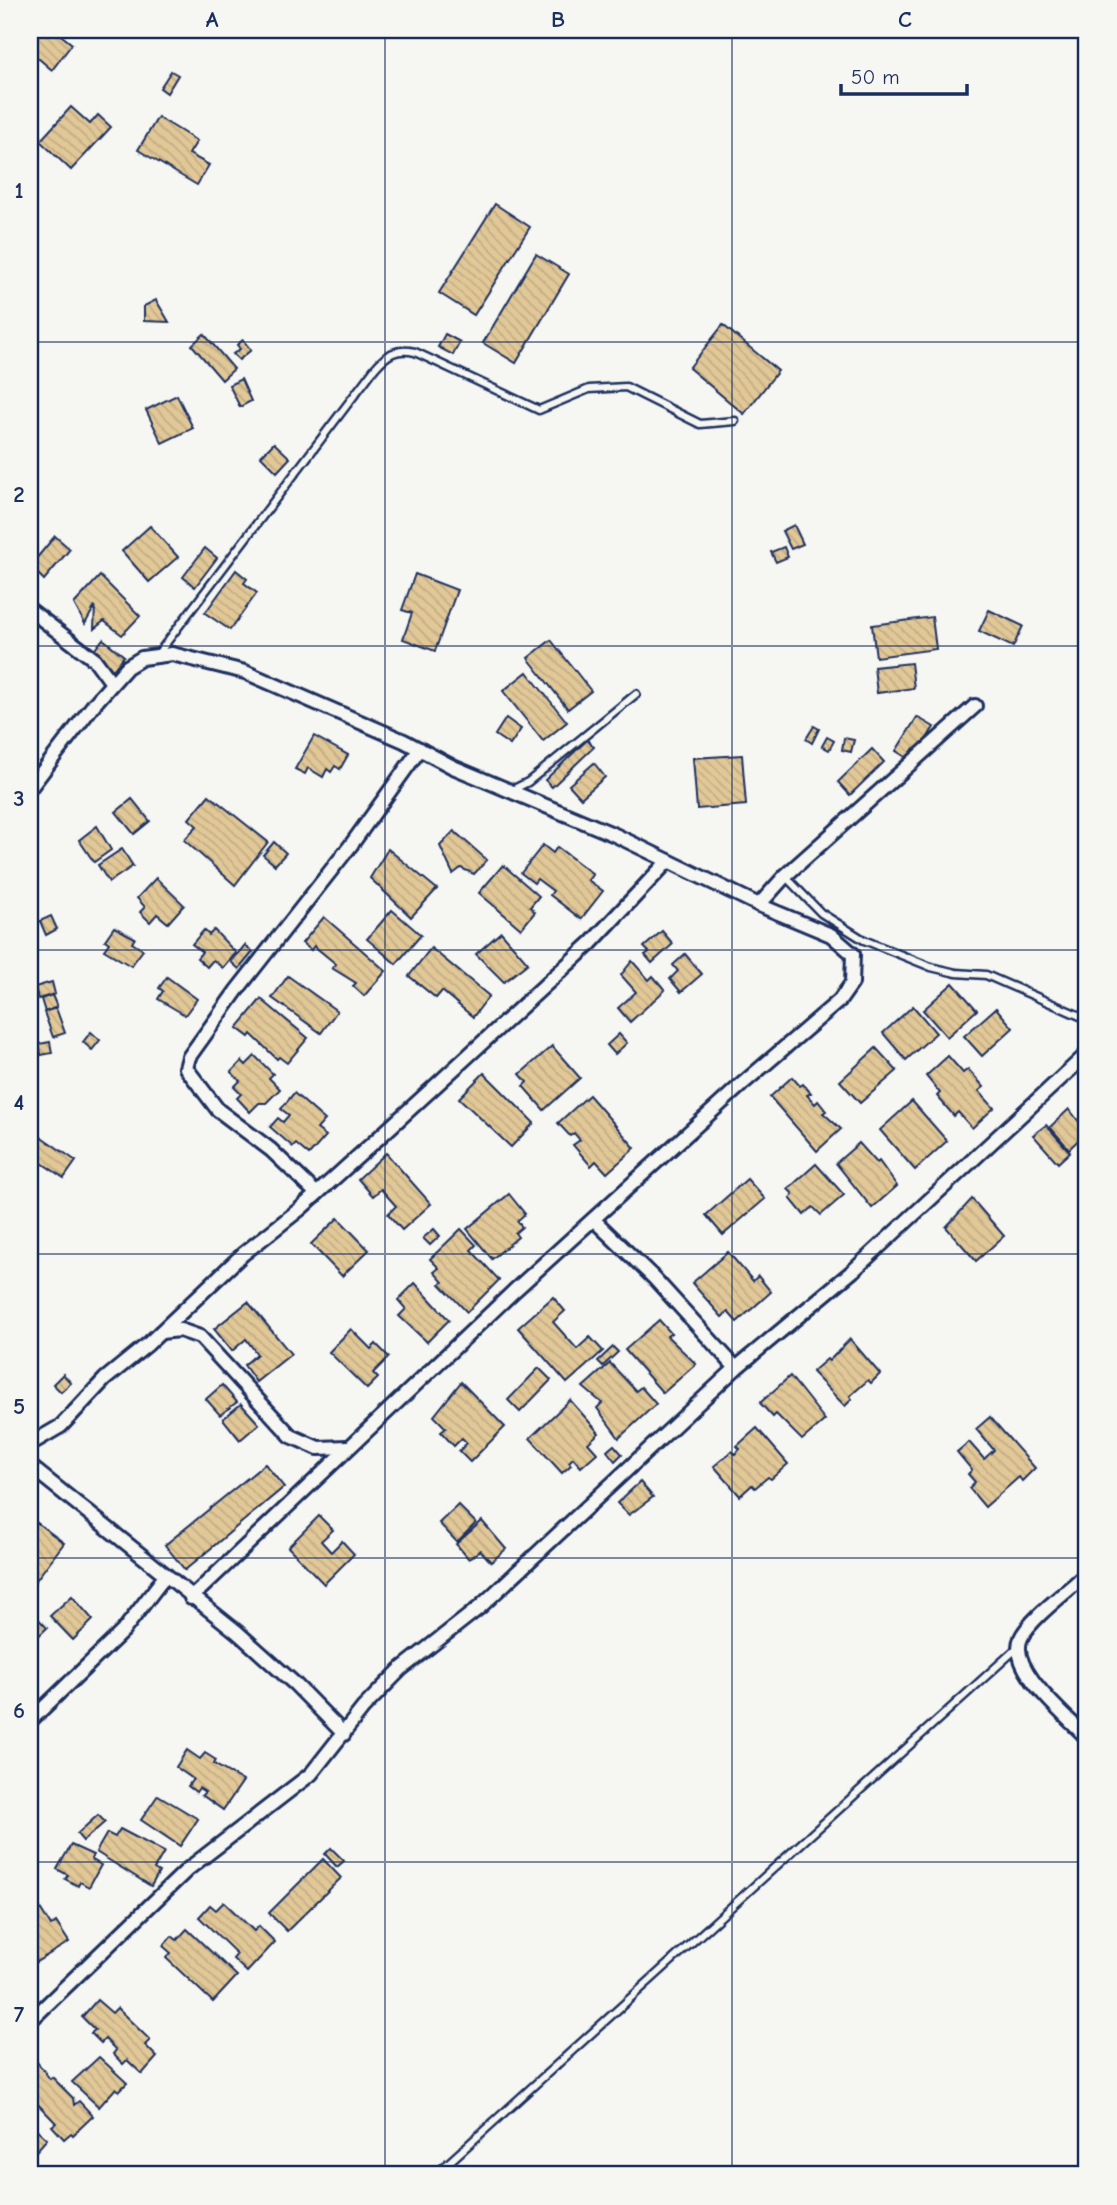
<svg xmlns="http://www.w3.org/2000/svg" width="1117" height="2205" viewBox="0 0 1117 2205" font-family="'Comic Neue',sans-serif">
<defs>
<pattern id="building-back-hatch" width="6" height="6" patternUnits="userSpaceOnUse" patternTransform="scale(1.75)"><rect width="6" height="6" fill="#e2c897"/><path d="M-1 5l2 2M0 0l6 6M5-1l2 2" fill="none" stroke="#c1ac85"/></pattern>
</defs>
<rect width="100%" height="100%" fill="#f6f6f2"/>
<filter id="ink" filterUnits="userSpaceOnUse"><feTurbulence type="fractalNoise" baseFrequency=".0143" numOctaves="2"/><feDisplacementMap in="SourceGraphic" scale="14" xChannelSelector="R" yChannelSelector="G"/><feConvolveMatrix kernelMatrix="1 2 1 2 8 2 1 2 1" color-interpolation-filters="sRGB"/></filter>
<g filter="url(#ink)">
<g fill="url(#building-back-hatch)" stroke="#1b2f5e" stroke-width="2">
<path d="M30,30H59L57,32L72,44L52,70L38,58L35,62L30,58Z"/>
<path d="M171,71L178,75L167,93L160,88Z"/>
<path d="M71,107L90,124L98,115L111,127L71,170L40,141Z"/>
<path d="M158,117L197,141L189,154L209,165L197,185L138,150Z"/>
<path d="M495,204L530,227L474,315L439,293Z"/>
<path d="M536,254L569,274L516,363L483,343Z"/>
<path d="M156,300L169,322L144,321V306Z"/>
<path d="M723,325L778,371L744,414L689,368Z"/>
<path d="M204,334L234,369L222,380L192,345Z"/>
<path d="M445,334L460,342L453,355L438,347Z"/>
<path d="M243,340L251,350L239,360L233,354L240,349L237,345Z"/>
<path d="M241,379L251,401L240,407L229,385Z"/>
<path d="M177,395L193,428L162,443L146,410Z"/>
<path d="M274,443L290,458L277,472L261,456Z"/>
<path d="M794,525L803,544L791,549L782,531Z"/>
<path d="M150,526L178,557L149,582L122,551Z"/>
<path d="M55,536L70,549L44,580L30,566Z"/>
<path d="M784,547L788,557L776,562L771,552Z"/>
<path d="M205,548L217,558L195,587L183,577Z"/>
<path d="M236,570L247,579L244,583L257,593L230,630L205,613Z"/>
<path d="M415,574L457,590L435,651L403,639L412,613L402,610Z"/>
<path d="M100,576L140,616L122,635L104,621L94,629L95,606L85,624L74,604Z"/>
<path d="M989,610L1023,626L1013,647L979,631Z"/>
<path d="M932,617L936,649L876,657L872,625Z"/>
<path d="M103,639L124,656L113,670L92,653Z"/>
<path d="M551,640L591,691L568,709L528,658Z"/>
<path d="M911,663L914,688L877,693L874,667Z"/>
<path d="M527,672L567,722L543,741L503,691Z"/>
<path d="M917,717L934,727L919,751L914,748L907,758L896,751Z"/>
<path d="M506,718L521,729L510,745L495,735Z"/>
<path d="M814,726L819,729L812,743L806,739Z"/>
<path d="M314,736L348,755L340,769L335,766L331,772L327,769L323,777L308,768L305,774L295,769Z"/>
<path d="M827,737L834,741L829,750L822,746Z"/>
<path d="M844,738L854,740L851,752L842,750Z"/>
<path d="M587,740L594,747L552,787L545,780Z"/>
<path d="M872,749L884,762L850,795L838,782Z"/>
<path d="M742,755L746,805L697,809L693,758Z"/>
<path d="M594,763L605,777L581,798L569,785Z"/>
<path d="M209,795L268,842L235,885L184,840L197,826L189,819Z"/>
<path d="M132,799L150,821L134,834L116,812Z"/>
<path d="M97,826L111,850L94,862L79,840Z"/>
<path d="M454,831L487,860L474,874L461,868L453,874L440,846Z"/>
<path d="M274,842L286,853L275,865L263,855Z"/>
<path d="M543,845L553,853L557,847L593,874L588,880L603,891L581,919L550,895L553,891L537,879L534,883L521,873Z"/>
<path d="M122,849L133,866L109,882L98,865Z"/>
<path d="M388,849L437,889L411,917L370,878Z"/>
<path d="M503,865L539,896L530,907L535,912L521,929L479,893Z"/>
<path d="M156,878L184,905L168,923L157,914L150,922L140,912L145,907L137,898Z"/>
<path d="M392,910L421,935L396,964L367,939Z"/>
<path d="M51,916L57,929L46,935L40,921Z"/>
<path d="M324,917L386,971L364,996L353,986L356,983L332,968L336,964L314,946L311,950L302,943Z"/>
<path d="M114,927L135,938L132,943L143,950L131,966L104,950L109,943L105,940Z"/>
<path d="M204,930L209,935L214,930L236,953L223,968L213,960L207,967L197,958L202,952L192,944Z"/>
<path d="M662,931L673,944L652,963L645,955L649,952L644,947Z"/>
<path d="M501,932L528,963L504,982L476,954Z"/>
<path d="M245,945L253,952L239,969L231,962Z"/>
<path d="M431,948L489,996L473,1017L442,991L436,998L409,976Z"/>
<path d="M685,954L702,974L681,992L670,979L678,971L673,965Z"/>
<path d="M632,961L649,980L653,976L665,990L630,1022L618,1008L636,992L621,975Z"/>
<path d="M288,976L337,1011L321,1033L272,998Z"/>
<path d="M167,977L197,999L185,1015L158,999L163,991L159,988Z"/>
<path d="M52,982L55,994L38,999L35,987Z"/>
<path d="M953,983L977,1010L947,1037L923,1010Z"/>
<path d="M52,995L57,1007L45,1012L41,999Z"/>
<path d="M261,999L308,1038L287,1063L279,1057L277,1059L251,1034L249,1037L237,1028Z"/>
<path d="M913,1006L936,1033L906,1060L883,1033Z"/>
<path d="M56,1008L65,1033L53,1037L44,1012Z"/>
<path d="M996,1008L1013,1028L982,1056L964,1036Z"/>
<path d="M91,1032L100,1040L92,1050L83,1042Z"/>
<path d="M619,1034L627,1043L615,1054L607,1045Z"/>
<path d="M50,1042L52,1053L41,1055L39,1044Z"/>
<path d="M552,1046L580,1078L544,1110L523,1086L527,1082L520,1074Z"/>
<path d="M876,1048L897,1071L860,1103L840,1081Z"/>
<path d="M255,1056L273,1074L269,1078L280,1089L266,1103H259L250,1112L237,1098L241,1094L234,1087L240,1081L231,1072L242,1061L246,1065Z"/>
<path d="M948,1056L963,1073L968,1069L984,1087L979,1091L994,1108L972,1128L958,1112L954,1116L937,1096L940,1093L926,1076Z"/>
<path d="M484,1073L534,1123L511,1147L459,1098Z"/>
<path d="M792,1077L800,1086L803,1084L811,1093L807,1095L815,1104L818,1101L826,1111L823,1113L841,1129L817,1151L770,1097Z"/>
<path d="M294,1093L325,1120L317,1129L326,1136L309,1155L296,1144L293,1147L270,1127L278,1118L283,1122L289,1115L281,1109Z"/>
<path d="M589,1095L635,1148L607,1173L596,1161L591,1166L573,1145L580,1140L574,1133L570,1136L558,1123Z"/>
<path d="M912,1101L947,1141L915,1170L880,1130Z"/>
<path d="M1069,1109L1087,1132L1069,1149L1050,1127Z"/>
<path d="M1046,1125L1070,1152L1058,1163L1033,1135Z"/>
<path d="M30,1129L76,1161L64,1178L30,1155Z"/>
<path d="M859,1143L877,1163L879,1161L897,1186L872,1208L836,1163Z"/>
<path d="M386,1153L431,1204L402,1230L388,1214L396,1206L381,1189L373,1196L358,1179Z"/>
<path d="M816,1164L844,1195L821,1215L813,1207L804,1215L790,1198L793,1194L788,1189Z"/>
<path d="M747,1179L765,1199L723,1235L706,1215Z"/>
<path d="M509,1194L525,1214L517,1221L522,1227L515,1233L518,1237L492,1259L467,1229Z"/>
<path d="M972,1199L1004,1236L976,1261L946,1227Z"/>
<path d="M338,1218L369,1250L342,1276L311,1244Z"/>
<path d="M434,1229L440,1236L430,1245L423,1238Z"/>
<path d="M461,1229L476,1245L471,1250L499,1280L467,1312L440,1284L443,1282L434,1272L439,1268L430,1259Z"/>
<path d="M728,1252L753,1281L758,1276L771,1292L737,1322L728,1312L722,1317L692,1283Z"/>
<path d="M415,1283L449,1320L427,1342L399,1316L406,1309L398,1300Z"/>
<path d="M553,1297L565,1311L553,1322L577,1349L590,1337L603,1351L567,1383L518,1328Z"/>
<path d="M248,1302L291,1354L256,1382L244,1365L257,1354L246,1339L232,1351L214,1329Z"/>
<path d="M659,1320L671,1333L667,1336L696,1364L663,1393L625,1350Z"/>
<path d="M351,1329L371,1349L376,1344L389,1357L373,1373L378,1378L367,1389L329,1352Z"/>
<path d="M850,1339L880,1374L871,1383L868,1380L850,1396L852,1399L845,1406L812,1372L827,1359L829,1361Z"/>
<path d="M613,1347L618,1352L603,1366L598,1361Z"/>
<path d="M610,1363L636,1391L641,1387L656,1404L619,1438L597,1408L602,1403L583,1387Z"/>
<path d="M539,1368L551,1380L520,1412L508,1400Z"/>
<path d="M63,1374L71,1383L61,1392L53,1384Z"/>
<path d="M790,1376L825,1420L802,1440L776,1414L773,1417L760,1403Z"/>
<path d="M461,1382L505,1427L470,1462L459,1451L467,1443L462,1438L454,1446L441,1432L446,1428L434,1416Z"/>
<path d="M222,1385L237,1402L220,1415L206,1399Z"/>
<path d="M570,1400L599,1433L588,1443L597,1453L581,1467L573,1458L569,1462L571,1465L562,1473L530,1438Z"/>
<path d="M241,1404L259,1424L240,1440L223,1419Z"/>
<path d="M990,1417L1035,1468L1022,1481L1019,1477L985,1507L969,1488L975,1482L968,1474L972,1470L957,1452L969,1442L984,1459L994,1450L976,1429Z"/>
<path d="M757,1428L788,1464L771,1479L768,1477L755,1488L752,1485L740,1496L714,1466L732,1451L735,1454L740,1449L737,1446Z"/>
<path d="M614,1445L622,1454L615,1461L607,1451Z"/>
<path d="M265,1464L284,1487L185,1570L165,1545Z"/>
<path d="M640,1482L653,1497L629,1515L617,1503Z"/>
<path d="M458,1505L476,1523L457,1542L439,1523Z"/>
<path d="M319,1516L333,1530L321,1541L331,1552L342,1541L354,1554L324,1584L288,1547Z"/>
<path d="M482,1521L506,1549L491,1562L480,1550L469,1559L456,1544Z"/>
<path d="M36,1522L64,1543L30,1588V1530Z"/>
<path d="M72,1596L93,1620L73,1640L50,1616Z"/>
<path d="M30,1610L47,1628L32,1642L30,1640Z"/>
<path d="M187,1750L200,1759L205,1753L216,1760L214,1764L243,1781L223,1810L202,1795L205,1792L199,1788L196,1792L188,1786L193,1779L176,1767Z"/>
<path d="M158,1795L198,1819L180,1846L141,1820Z"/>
<path d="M98,1815L105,1822L83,1841L77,1834Z"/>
<path d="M120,1829L164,1852L154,1869L159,1872L151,1886L96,1852L107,1833L115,1837Z"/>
<path d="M71,1845L93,1855L91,1859L101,1865L89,1887L80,1882L78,1886L65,1879L68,1875L57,1869Z"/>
<path d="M331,1848L344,1861L337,1867L325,1854Z"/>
<path d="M323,1859L341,1878L287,1931L269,1913Z"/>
<path d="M35,1900L51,1926L56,1922L69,1942L36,1962L30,1951V1904Z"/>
<path d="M224,1902L254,1931L259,1926L275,1942L247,1972L233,1959L237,1954L199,1917L210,1905L216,1910Z"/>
<path d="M187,1929L237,1976L213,2002L166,1958L171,1953L163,1946L172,1936L177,1940Z"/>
<path d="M97,2000L112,2013L117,2008L150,2040L145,2045L157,2057L142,2074L127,2060L123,2064L113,2054L116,2050L105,2039L101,2043L91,2033L95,2030L82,2017Z"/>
<path d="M99,2057L127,2083L119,2091L116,2088L99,2107L72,2082Z"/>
<path d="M34,2058L50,2079L52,2077L73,2098L74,2105L79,2101L93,2116L73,2135L71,2133L64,2139L52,2126L56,2123L30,2096V2062Z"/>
<path d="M30,2123L47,2139L30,2158Z"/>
</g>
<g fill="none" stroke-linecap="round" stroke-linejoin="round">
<defs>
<g id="lane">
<path d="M157,655L375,368C387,354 396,348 415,352L539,410L589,389L626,387L700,424L735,421"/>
<path d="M512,790L528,782L636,694"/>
<path d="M785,876L821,913L864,940L931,967L956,973L986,975L1087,1019"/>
<path d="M435,2175L1017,1648"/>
</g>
<g id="street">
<path d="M30,610L95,660L112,683"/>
<path d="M30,788L95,703L127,667L142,658L172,654L245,672L404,741L453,767L615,835L759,905L831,935L853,954L852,983L840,1000L741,1085L514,1291L191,1598"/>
<path d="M759,905L785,876L975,706"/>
<path d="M316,1193L271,1150L218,1110L186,1068L189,1057L237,990L351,845L420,749"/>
<path d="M595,1221L654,1278L736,1368"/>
<path d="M161,1332L180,1330L200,1337L291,1436L318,1448L348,1447"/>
<path d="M30,1444L61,1426L105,1379L148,1344L243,1254L300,1209L384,1133L591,943L668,861"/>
<path d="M30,1466L237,1632L295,1684L344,1734"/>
<path d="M1087,1573C1070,1590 1031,1617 1021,1638C1007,1669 1068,1717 1087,1738"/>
<path d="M30,1721L123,1631L166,1575"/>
<path d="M30,2021L188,1869L311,1774L363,1708L401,1669L480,1607L736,1368L854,1270L1087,1054"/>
</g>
</defs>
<use href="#lane" stroke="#1b2f5e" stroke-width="11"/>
<use href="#street" stroke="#1b2f5e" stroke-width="18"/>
<use href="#lane" stroke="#f6f6f2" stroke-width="6"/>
<use href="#street" stroke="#f6f6f2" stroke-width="12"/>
</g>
</g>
<path fill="none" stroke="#1b2f5e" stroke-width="2" stroke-opacity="0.55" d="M385,30V2175M732,30V2175M30,342H1087M30,646H1087M30,950H1087M30,1254H1087M30,1558H1087M30,1862H1087"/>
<rect width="1117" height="2205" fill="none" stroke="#f6f6f2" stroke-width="77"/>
<path d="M841 84v10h126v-10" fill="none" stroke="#1b2f5e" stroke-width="3.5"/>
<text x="851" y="84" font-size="21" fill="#1b2f5e" stroke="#f6f6f2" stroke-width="5" paint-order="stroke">50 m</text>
<rect x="38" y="38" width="1040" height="2128" fill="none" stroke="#1b2f5e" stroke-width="2.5"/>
<g font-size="23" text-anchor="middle" font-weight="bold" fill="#1b2f5e">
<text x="212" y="27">A</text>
<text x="558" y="27">B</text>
<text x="905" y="27">C</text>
<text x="19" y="198">1</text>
<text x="19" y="502">2</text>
<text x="19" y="806">3</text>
<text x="19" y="1110">4</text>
<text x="19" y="1414">5</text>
<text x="19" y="1718">6</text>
<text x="19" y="2022">7</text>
</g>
</svg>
